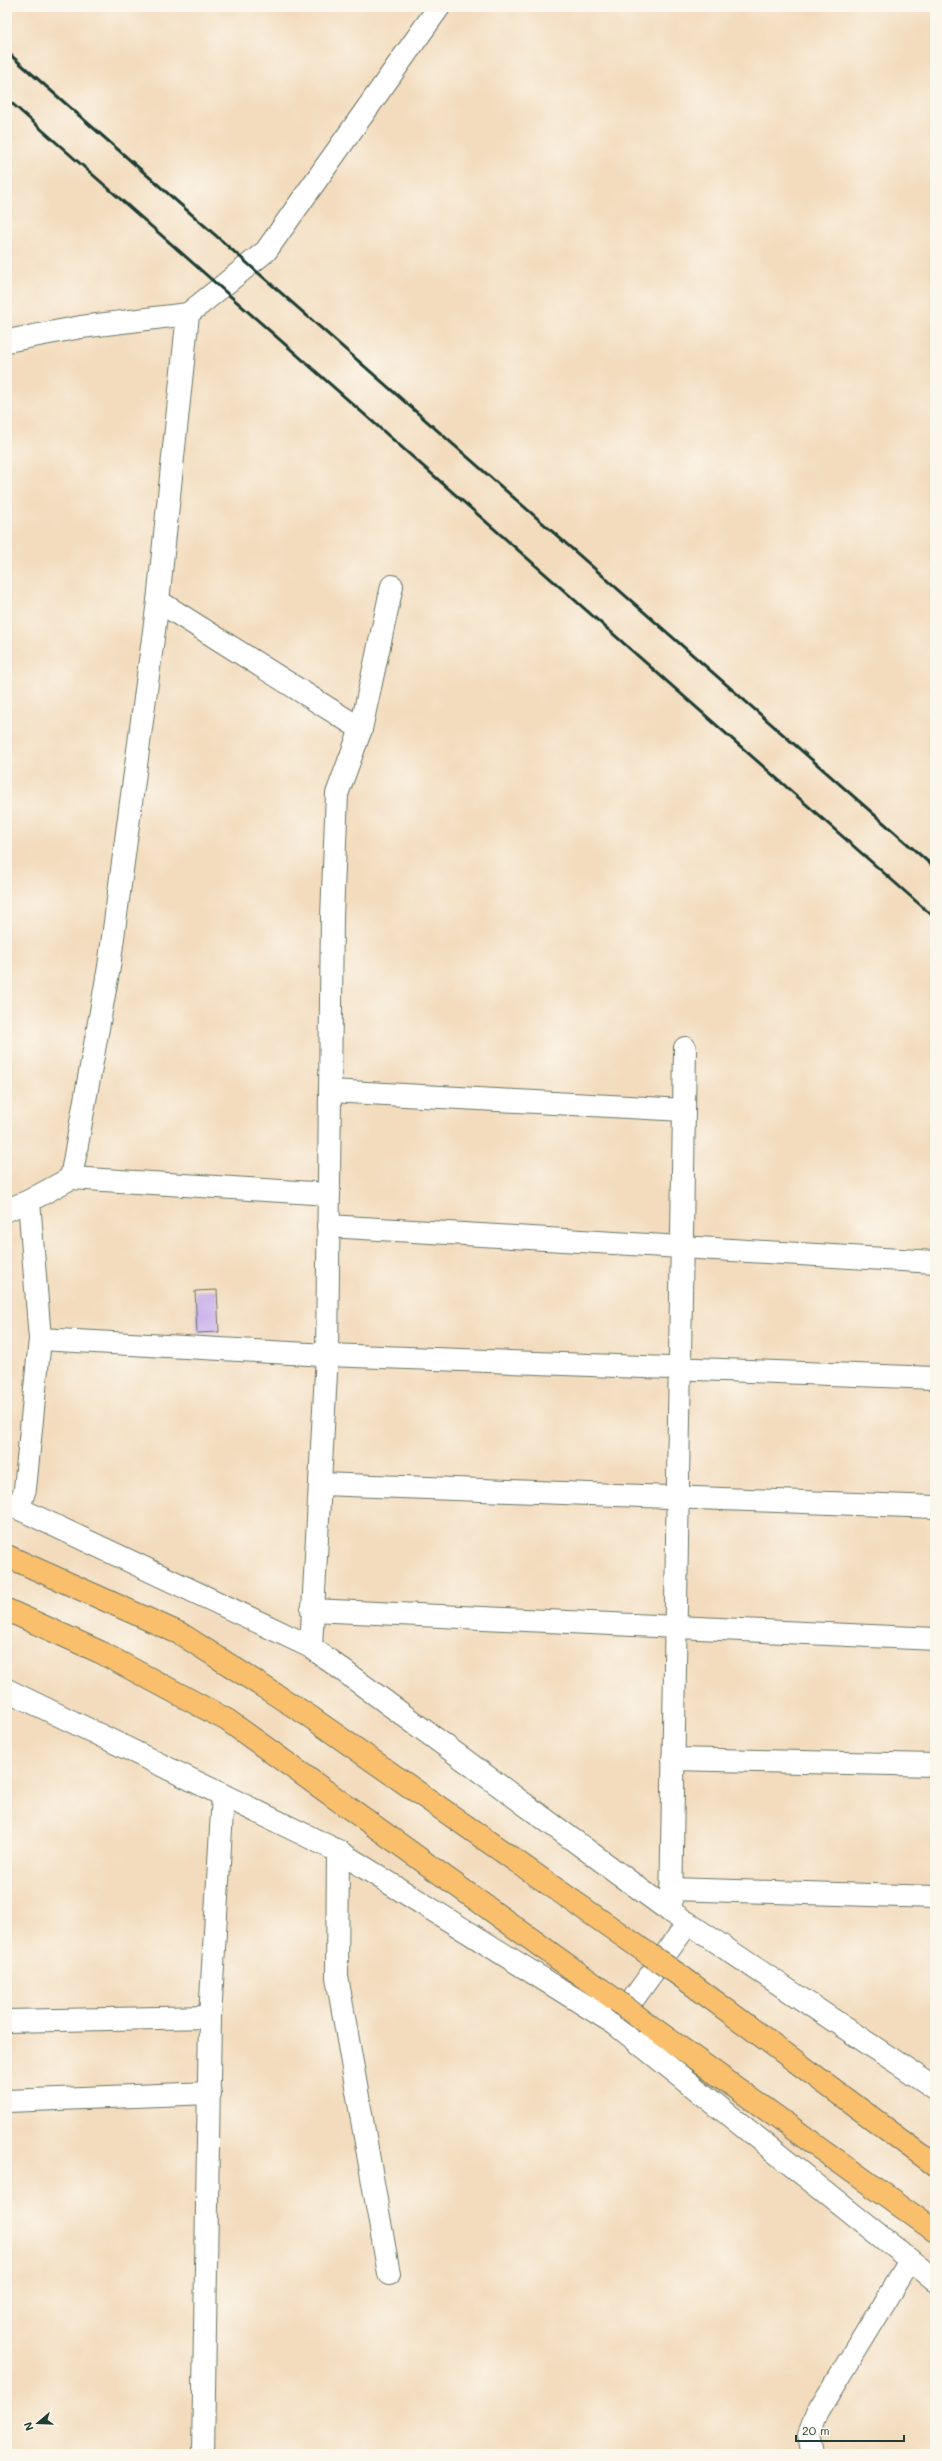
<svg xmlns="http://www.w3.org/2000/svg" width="942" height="2461" viewBox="0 0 942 2461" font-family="Mali,sans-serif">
<rect width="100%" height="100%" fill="#fbf7ec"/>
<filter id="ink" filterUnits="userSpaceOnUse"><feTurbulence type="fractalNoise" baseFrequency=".025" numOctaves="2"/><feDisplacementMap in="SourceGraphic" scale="8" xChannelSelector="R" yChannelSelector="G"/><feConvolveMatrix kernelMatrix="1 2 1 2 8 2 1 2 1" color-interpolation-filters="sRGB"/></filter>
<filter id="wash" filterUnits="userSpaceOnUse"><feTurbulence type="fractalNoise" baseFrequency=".012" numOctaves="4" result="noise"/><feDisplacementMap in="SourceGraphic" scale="16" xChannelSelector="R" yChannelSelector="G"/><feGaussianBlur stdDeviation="0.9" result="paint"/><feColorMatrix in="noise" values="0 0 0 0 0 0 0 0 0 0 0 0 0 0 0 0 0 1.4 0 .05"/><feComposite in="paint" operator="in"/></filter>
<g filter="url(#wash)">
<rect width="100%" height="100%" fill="#f3dcbe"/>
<g id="blocks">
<path fill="#c7afeb" d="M217,1290L219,1332L197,1333L195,1291Z"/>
</g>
</g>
<g filter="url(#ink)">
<use href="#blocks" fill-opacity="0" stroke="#697564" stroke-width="1"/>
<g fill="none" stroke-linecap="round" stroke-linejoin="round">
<defs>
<g id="minor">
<path d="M7,341L81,327L188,314"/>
<path d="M158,601L361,729L337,794L332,916L327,1355L311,1647"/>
<path d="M361,729L392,586"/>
<path d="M330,1091L684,1110"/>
<path d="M71,1178L329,1194"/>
<path d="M7,1210L29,1201"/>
<path d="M328,1226L935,1262"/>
<path d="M40,1339L327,1355L935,1378"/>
<path d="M321,1484L935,1507"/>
<path d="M7,1503L311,1647L671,1912L935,2088"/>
<path d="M19,1507L25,1489L40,1339L29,1201L71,1178L109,967L158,601L188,314L266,251L439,7"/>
<path d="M312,1610L935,1639"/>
<path d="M7,1690L338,1851L615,2024L935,2280"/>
<path d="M673,1759L935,1765"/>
<path d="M338,1851L337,1977L389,2274"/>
<path d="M671,1889L935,1897"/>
<path d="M671,1912L685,1048"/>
<path d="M7,2021L210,2017"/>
<path d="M616,2023L688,1923"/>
<path d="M7,2101L210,2093"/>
<path d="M203,2454L210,2017L223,1795"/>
<path d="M813,2454L809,2435L818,2412L910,2261"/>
</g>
<g id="highway">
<path d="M7,1556L181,1634L309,1716L650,1955"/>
<path d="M7,1610L100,1652L227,1720L617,2001"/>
<path d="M682,1977L935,2165"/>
<path d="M646,2023L935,2231"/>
</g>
</defs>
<use href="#minor" stroke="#697564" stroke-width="24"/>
<use href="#highway" stroke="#697564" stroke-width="24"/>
<use href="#minor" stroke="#fff" stroke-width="22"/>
<use href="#highway" stroke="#f9bf6d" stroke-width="22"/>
<g stroke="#1f3d34" stroke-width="3">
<path d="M7,52L935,868"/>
<path d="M7,99L935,918"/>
</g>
<defs>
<g id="highway-bridge">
<path d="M650,1955L682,1977"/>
<path d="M617,2001L646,2023"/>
</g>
</defs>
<use href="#highway-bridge" stroke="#697564" stroke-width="24" stroke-linecap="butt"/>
<use href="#highway-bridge" stroke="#f9bf6d" stroke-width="22"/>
</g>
</g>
<rect width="942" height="2461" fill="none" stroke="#fbf7ec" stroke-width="24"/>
<g transform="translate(38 2423) rotate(251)" stroke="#fbf7ec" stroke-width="3" paint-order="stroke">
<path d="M0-3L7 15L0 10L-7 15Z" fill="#1f3d34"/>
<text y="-6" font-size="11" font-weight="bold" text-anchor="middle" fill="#1f3d34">N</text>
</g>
<path d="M796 2435v6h108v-6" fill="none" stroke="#1f3d34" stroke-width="2"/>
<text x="802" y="2435" font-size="12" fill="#1f3d34" stroke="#fbf7ec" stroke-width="3" paint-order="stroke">20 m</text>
</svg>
